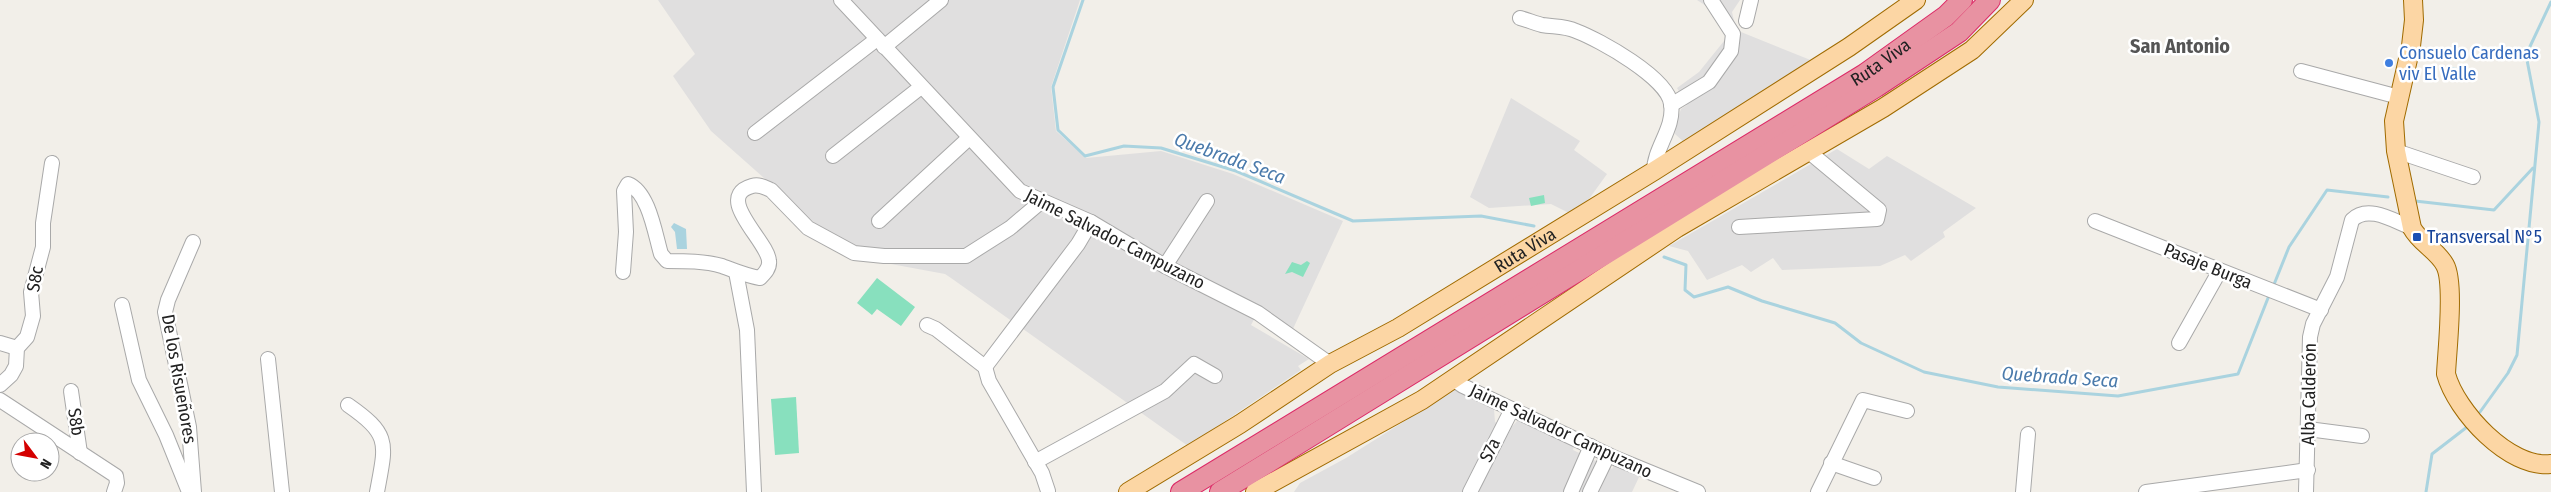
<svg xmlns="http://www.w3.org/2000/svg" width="2551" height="492" viewBox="0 0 2551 492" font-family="'Fira Sans Condensed',sans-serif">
<rect width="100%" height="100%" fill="#f2efe9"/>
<g fill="#e0dfdf">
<path d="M658,0H1080L1051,87L1056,131L1086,158L1161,151L1233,174L1343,221L1292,331L1259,310L1251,325L1309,359L1298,366L1301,370L1188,446L951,278L945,274L853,257L711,131L673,76L695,54Z"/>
<path d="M1697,0H1740L1732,12L1734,21L1741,32L1813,61L1685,143L1675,134L1676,123L1681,109L1687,105L1677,88L1699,72L1724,41L1726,35L1714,11Z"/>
<path d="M1511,98L1580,141L1574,150L1607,174L1589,199L1569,213L1551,204L1489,208L1470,197Z"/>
<path d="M1837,149L1869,169L1887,156L1976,208L1943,232L1945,237L1911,261L1905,255L1880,266L1782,270L1773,258L1751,272L1742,265L1707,280L1688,251L1669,246Z"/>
<path d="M1454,390L1494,409L1495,422L1509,430L1518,420L1574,446L1573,450L1602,464L1612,469L1615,463L1640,475L1632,492H1294L1300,483L1346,458Z"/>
</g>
<g fill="#88e0be">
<path d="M1544,195L1545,203L1531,206L1529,198Z"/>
<path d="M1307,261L1310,263L1303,277L1292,272L1285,274L1292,262L1301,265Z"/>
<path d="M877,278L915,307L901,326L877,309L872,315L857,303Z"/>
<path d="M796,397L799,453L775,455L771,399Z"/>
</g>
<g fill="#aad3df">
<path d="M2449,66L2465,70L2463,78L2447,74Z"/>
<path d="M674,223L686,229L687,249H677L675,232L671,227Z"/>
</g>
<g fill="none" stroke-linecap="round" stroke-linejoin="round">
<g stroke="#aad3df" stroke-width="3">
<path d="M1083,0L1053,87L1058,130L1085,156L1124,146L1161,148L1236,171L1353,221L1481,216L1534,226"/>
<path d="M2415,201L2494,210L2533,168"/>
<path d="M1664,257L1686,265L1685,290L1694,297L1728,287L1762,301L1835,323L1861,343L1924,372L1998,387L2118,396L2238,374L2270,293"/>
<path d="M2273,287L2289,247L2327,190L2388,197"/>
<path d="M2480,412L2508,373L2517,355L2539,122L2526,55L2551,2"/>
<path d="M2426,492L2432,454L2467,427"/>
</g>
<defs>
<g id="minor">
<path d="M841,0L1020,191L1091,222L1165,266L1258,313L1330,364"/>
<path d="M1520,18C1527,20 1535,23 1542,25C1554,27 1565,26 1576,31C1600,40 1668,78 1671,104C1675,128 1654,148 1654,171"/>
<path d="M1746,21L1751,0"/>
<path d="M884,47L941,0"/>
<path d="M2301,71L2399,97"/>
<path d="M1671,105L1709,82L1731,51L1733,34L1711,0"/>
<path d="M755,133L877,39"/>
<path d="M2396,151L2473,177"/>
<path d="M833,156L921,87"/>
<path d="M879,221L969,138"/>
<path d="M2095,221L2321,310"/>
<path d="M1739,227L1877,219L1879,210L1808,151"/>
<path d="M193,242L168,300L165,312L189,427L194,492"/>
<path d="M1165,266L1207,201"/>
<path d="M623,272L626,232L624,191L628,184C649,192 655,234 661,254L667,261C685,261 705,261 722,266C735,271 747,276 760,278C765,273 770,268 769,261C768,241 713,197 752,186C759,184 764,187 771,190L808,228L854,253L884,256H966L1010,228L1042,201"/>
<path d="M736,272L747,330L754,492"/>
<path d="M122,305L139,380L166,435L189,492"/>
<path d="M927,325L936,329L985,367L989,381L1042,473L1048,491"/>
<path d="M0,343L17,348"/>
<path d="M2179,343L2219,272"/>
<path d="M268,359L282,492"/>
<path d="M985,367L1078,244L1091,222"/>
<path d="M1454,380L1463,386L1615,458L1698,492"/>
<path d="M0,385L11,375L16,366L17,348L27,337L33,316L31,292L43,247V223L52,163"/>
<path d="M71,391L80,453"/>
<path d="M0,400L116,476L117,483L114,492"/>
<path d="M348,405C391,435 386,443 377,492"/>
<path d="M2308,429L2362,436"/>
<path d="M1035,462L1165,391L1194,364L1215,376"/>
<path d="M1831,463L1874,478"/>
<path d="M1470,492L1512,409"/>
<path d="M1571,492L1591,446"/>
<path d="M1590,492L1608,455"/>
<path d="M1818,492L1863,400L1907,411"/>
<path d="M2023,492L2028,434"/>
<path d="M2146,492L2308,470"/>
<path d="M2306,492L2310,337L2313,324L2337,277L2352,220C2368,204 2394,221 2412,228"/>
</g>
<g id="major">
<path d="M2413,0L2414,20L2411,46L2394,121L2396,151L2412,228C2420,243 2437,250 2445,265C2455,283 2447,351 2446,374C2456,411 2509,469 2551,464"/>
<path id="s1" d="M1128,492L1240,424L1330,364L1398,328L1654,171L1849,47L1916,0"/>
<path d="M1255,492L1422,400L1677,228L1883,108L1972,50L2024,0"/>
</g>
<g id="highway">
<path id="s2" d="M1181,492L1865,74L1946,16L1962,0"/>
<path d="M1220,492L1876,87L1959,32L1990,0"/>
</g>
</defs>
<use href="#minor" stroke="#a9a9a9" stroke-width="16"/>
<use href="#major" stroke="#a06b00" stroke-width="20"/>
<use href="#highway" stroke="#dc2a67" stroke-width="22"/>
<use href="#minor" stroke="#fff" stroke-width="14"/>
<use href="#major" stroke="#fcd6a4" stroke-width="18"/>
<use href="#highway" stroke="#e892a2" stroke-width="20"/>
</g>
<circle fill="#3f7fe0" stroke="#fff" stroke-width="2" cx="2389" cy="63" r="5"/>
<rect fill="#1a4fb4" stroke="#fff" stroke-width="2" x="2412" y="232" width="10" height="10" rx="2.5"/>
<g text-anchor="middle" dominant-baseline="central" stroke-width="5" stroke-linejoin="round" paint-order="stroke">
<g font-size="18" fill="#366cbe" stroke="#fff" text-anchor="start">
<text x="2399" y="53">Consuelo Cardenas<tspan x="2399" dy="21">viv El Valle</tspan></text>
</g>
<g font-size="18" fill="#222" stroke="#fff">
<text stroke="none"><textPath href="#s2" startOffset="821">Ruta Viva</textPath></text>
<text transform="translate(1115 239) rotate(27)">Jaime Salvador Campuzano</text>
<text stroke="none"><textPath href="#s1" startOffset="465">Ruta Viva</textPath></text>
<text transform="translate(2208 266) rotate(22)">Pasaje Burga</text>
<text transform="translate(35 279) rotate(-80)">S8c</text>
<text transform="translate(179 379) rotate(80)">De los Risueñores</text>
<text transform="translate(2309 394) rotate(-89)">Alba Calderón</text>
<text transform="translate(76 422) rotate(81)">S8b</text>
<text transform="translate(1561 431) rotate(25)">Jaime Salvador Campuzano</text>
<text transform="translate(1490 450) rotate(-64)">S7a</text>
</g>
<g font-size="18" fill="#164399" stroke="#fff" text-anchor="start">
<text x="2427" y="237">Transversal N°5</text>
</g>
<g font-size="19" font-style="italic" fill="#4a7aab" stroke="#fff">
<text transform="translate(1230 158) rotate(20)">Quebrada Seca</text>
<text transform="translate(2060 377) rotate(4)">Quebrada Seca</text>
</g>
<g font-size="20" font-weight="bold" fill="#555" stroke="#fff">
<text x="2180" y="46">San Antonio</text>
</g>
</g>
<g transform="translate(35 457) rotate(122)"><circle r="24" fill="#ffffff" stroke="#a7a7a7"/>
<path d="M0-4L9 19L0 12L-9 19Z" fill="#d40000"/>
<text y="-8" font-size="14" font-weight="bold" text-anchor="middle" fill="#222222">N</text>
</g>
</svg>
